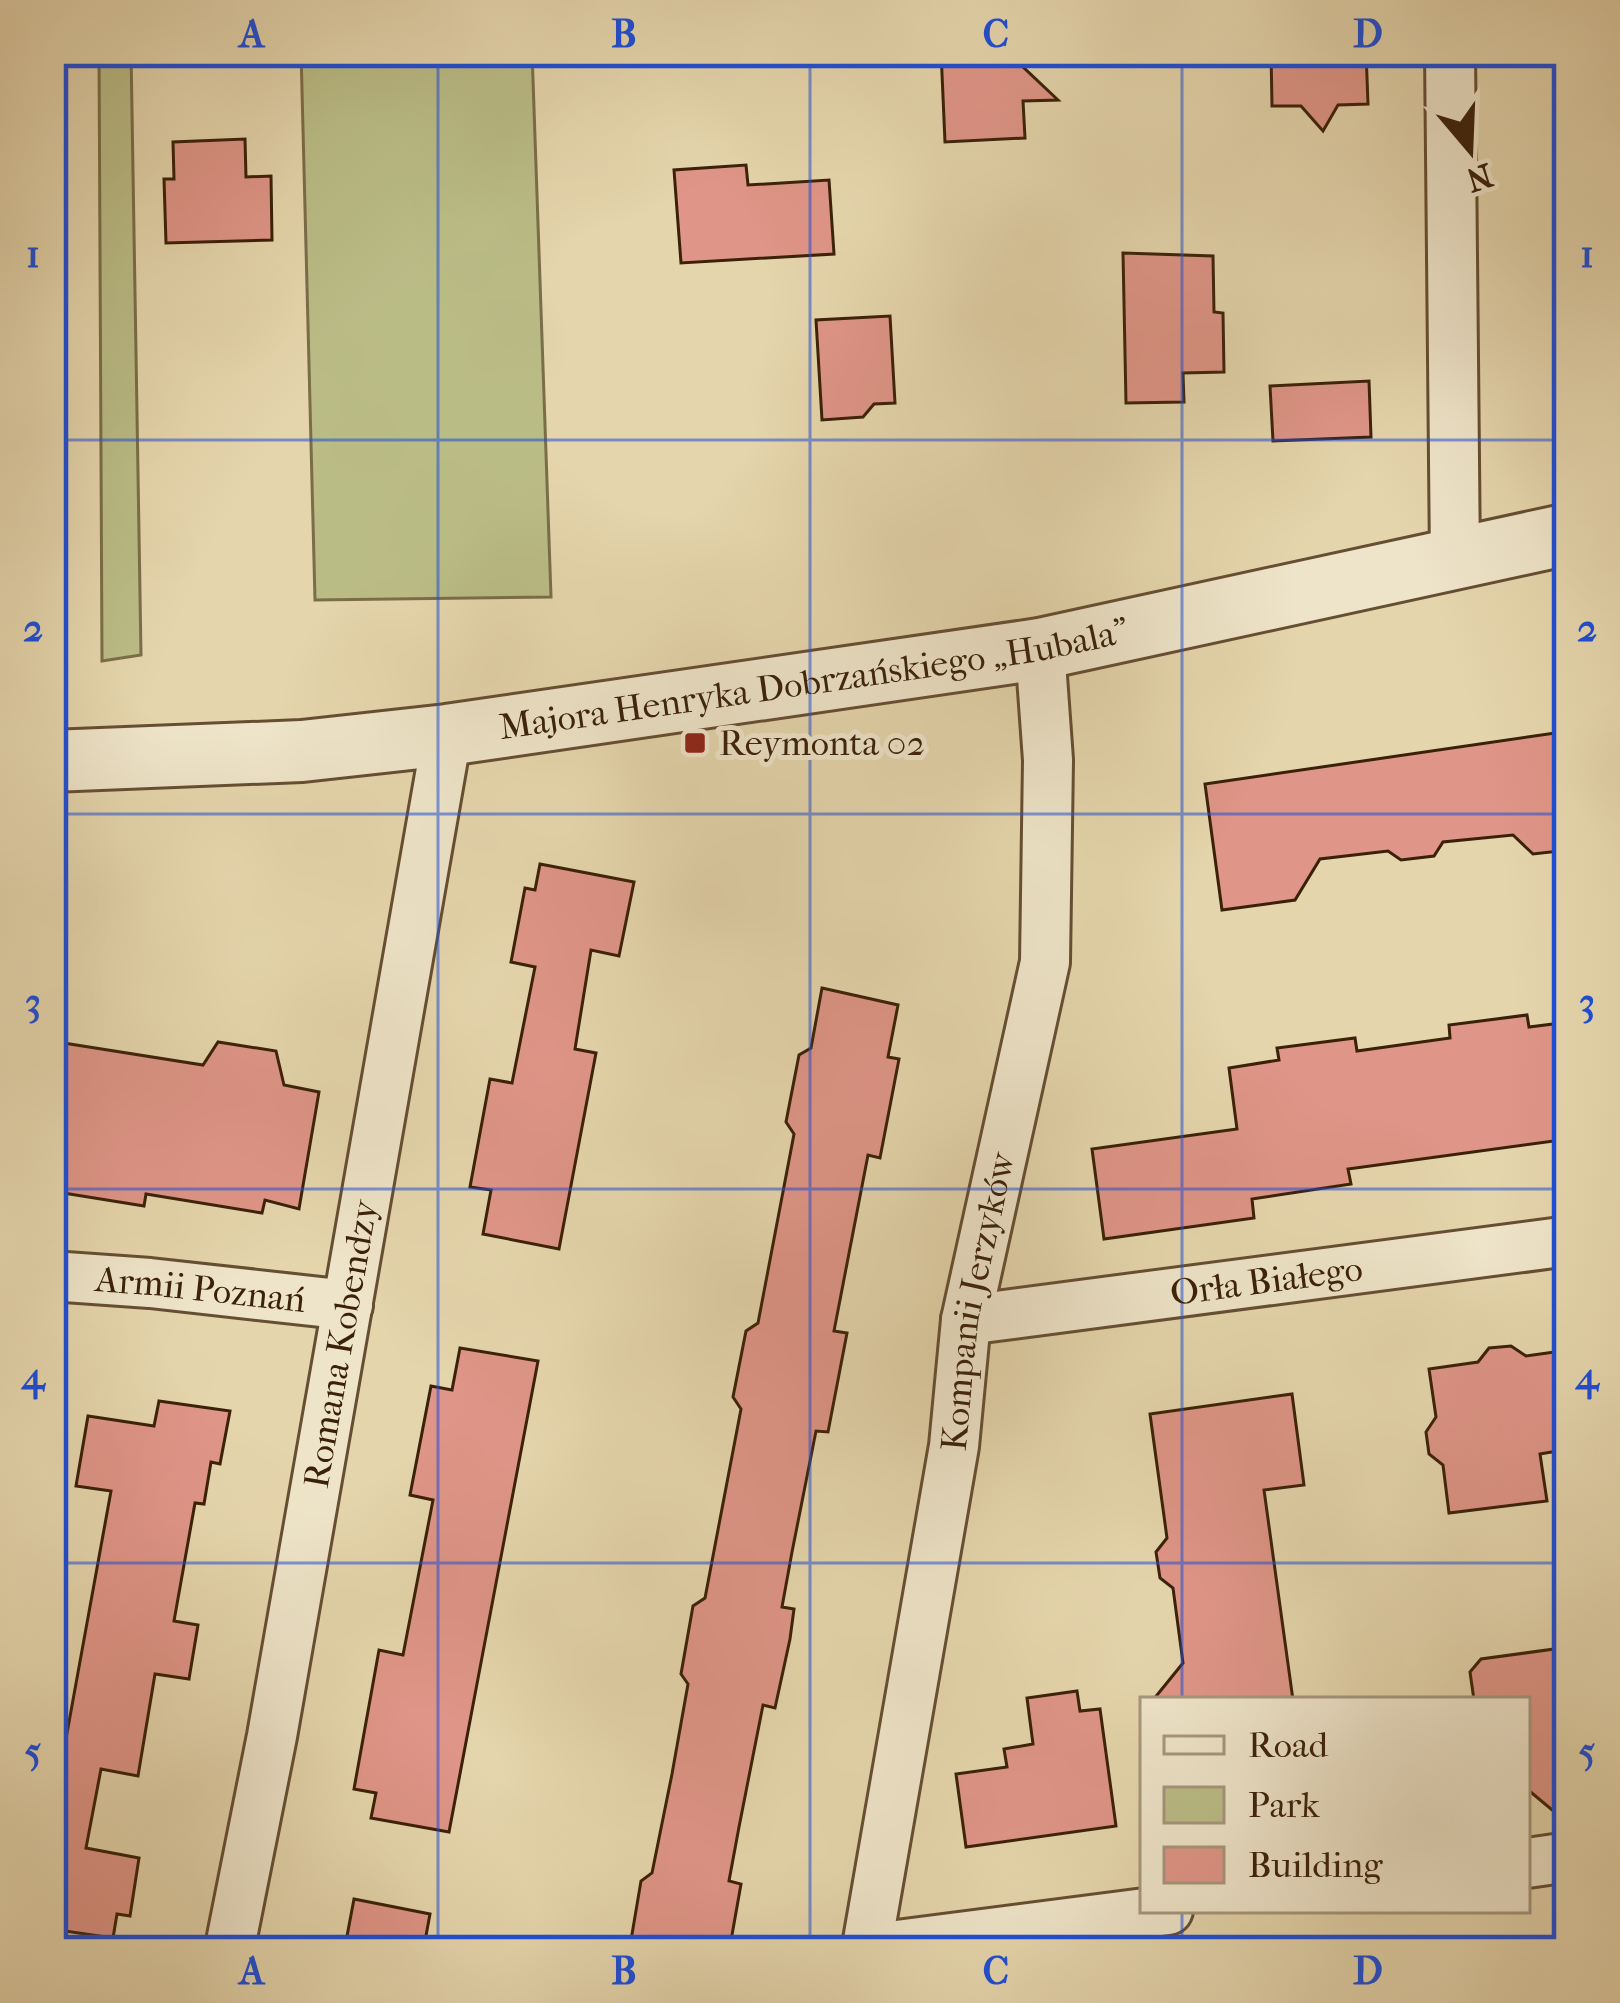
<svg xmlns="http://www.w3.org/2000/svg" width="1620" height="2003" viewBox="0 0 1620 2003" font-family="'IM FELL French Canon',serif">
<rect width="100%" height="100%" fill="#e5d5ac"/>
<filter id="stains"><feTurbulence type="fractalNoise" baseFrequency=".00167" numOctaves="4"/><feColorMatrix values="0 0 0 0 .2 0 0 0 0 .09 0 0 0 0 .02 0 0 0 .5 -.17"/></filter>
<radialGradient id="worn" r=".72"><stop offset=".6" stop-color="#630" stop-opacity="0"/><stop offset="1" stop-color="#630" stop-opacity=".3"/></radialGradient>
<g fill="#babc86" stroke="#7a6e48" stroke-width="3">
<path d="M99,51H131L141,655L102,661Z"/>
<path d="M301,51H532L551,597L315,600Z"/>
</g>
<g fill="#df9587" stroke="#3b2109" stroke-width="3">
<path d="M941,51H1021V65L1058,100L1023,101L1025,138L945,142Z"/>
<path d="M1271,51H1366L1368,104L1338,105L1323,131L1301,106H1272Z"/>
<path d="M245,139L246,177L271,176L272,240L166,243L164,179H174L173,142Z"/>
<path d="M746,165L748,185L829,180L834,254L681,263L674,170Z"/>
<path d="M1123,253L1213,256L1214,312L1223,313L1224,372L1183,373L1184,402L1126,403Z"/>
<path d="M890,316L895,403L874,404L863,417L822,420L816,320Z"/>
<path d="M1369,381L1371,437L1273,441L1270,386Z"/>
<path d="M1569,731V850L1533,854L1513,835L1443,842L1434,856L1401,860L1388,851L1320,859L1295,900L1222,910L1205,784Z"/>
<path d="M540,864L634,882L619,956L591,950L575,1049L596,1053L559,1249L483,1234L491,1190L470,1187L490,1079L512,1083L535,967L511,962L525,888L535,890Z"/>
<path d="M822,988L898,1005L888,1057L899,1059L880,1158L868,1155L834,1331L847,1333L828,1432L816,1431L792,1552L782,1607L794,1609L790,1639L775,1708L763,1705L739,1827L729,1881L741,1884L729,1952H629L641,1881L652,1873L672,1774L688,1684L681,1674L693,1606L705,1598L741,1409L733,1397L746,1331L758,1323L794,1134L786,1122L799,1055L811,1048Z"/>
<path d="M1527,1015L1529,1027L1569,1022V1139L1348,1169L1351,1184L1252,1199L1254,1218L1104,1239L1092,1149L1237,1129L1229,1068L1279,1060L1277,1048L1355,1038L1357,1051L1450,1038L1449,1025Z"/>
<path d="M51,1041L203,1065L218,1042L276,1051L284,1085L319,1092L299,1209L265,1200L262,1213L146,1194L144,1206L51,1191L61,1132L51,1130Z"/>
<path d="M1511,1346L1526,1356L1569,1350V1449L1540,1454L1547,1501L1449,1513L1443,1465L1429,1454L1426,1432L1436,1417L1429,1369L1478,1362L1489,1348Z"/>
<path d="M460,1348L538,1361L449,1832L371,1818L376,1793L354,1789L379,1650L403,1655L433,1500L410,1495L431,1386L452,1390Z"/>
<path d="M1292,1394L1304,1485L1264,1490L1293,1700H1153L1183,1663L1173,1588L1160,1578L1156,1552L1167,1538L1150,1414Z"/>
<path d="M159,1401L230,1411L220,1464L211,1462L204,1504L195,1503L174,1621L198,1625L189,1679L155,1674L138,1776L101,1769L86,1848L139,1858L130,1916L117,1914L113,1938L51,1929V1753L63,1755L111,1491L76,1486L88,1416L154,1426Z"/>
<path d="M1569,1647V1824L1527,1789V1700H1474L1470,1672L1481,1659Z"/>
<path d="M1077,1691L1080,1711L1100,1709L1116,1826L966,1847L956,1774L1007,1767L1004,1749L1033,1744L1027,1698Z"/>
<path d="M354,1899L430,1914L423,1952H344Z"/>
</g>
<g fill="none" stroke-linecap="round" stroke-linejoin="round">
<defs>
<g id="minor">
<path d="M1450,51L1455,561"/>
<path id="s1" d="M51,1276L150,1283L348,1305"/>
<path id="s2" d="M966,1320L1569,1241"/>
<path d="M1527,1863L1569,1857"/>
<path d="M866,1949L1168,1910"/>
<path id="s3" d="M229,1952L272,1736L447,735"/>
<path id="s4" d="M866,1952L954,1446L966,1320L1045,962L1048,760L1040,649"/>
</g>
<g id="tertiary">
<path id="s5" d="M51,761L302,751L447,735L1040,649L1569,534"/>
</g>
</defs>
<use href="#minor" stroke="#664e32" stroke-width="54"/>
<use href="#tertiary" stroke="#664e32" stroke-width="66"/>
<use href="#minor" stroke="#eee4c9" stroke-width="48"/>
<use href="#tertiary" stroke="#eee4c9" stroke-width="60"/>
</g>
<path fill="none" stroke="#1d4ed8" stroke-width="3" stroke-opacity="0.55" d="M438,51V1952M810,51V1952M1182,51V1700M51,440H1569M51,814H1569M51,1189H1569M51,1563H1569M1182,1910V1952"/>
<rect fill="#8f2418" stroke="#eee4c9" stroke-width="4.5" x="683" y="731" width="24" height="24" rx="6"/>
<g text-anchor="middle" dominant-baseline="central" stroke-width="10" stroke-linejoin="round" paint-order="stroke">
<g font-size="36" fill="#3b2109" stroke="#eee4c9">
<text stroke="none"><textPath href="#s5" startOffset="768">Majora Henryka Dobrzańskiego „Hubala”</textPath></text>
<text stroke="none"><textPath href="#s2" startOffset="303">Orła Białego</textPath></text>
<text stroke="none"><textPath href="#s1" startOffset="150">Armii Poznań</textPath></text>
<text stroke="none"><textPath href="#s4" startOffset="660">Kompanii Jerzyków</textPath></text>
<text stroke="none"><textPath href="#s3" startOffset="618">Romana Kobendzy</textPath></text>
</g>
<g font-size="36" fill="#3b2109" stroke="#eee4c9" text-anchor="start">
<text x="719" y="743">Reymonta 02</text>
</g>
</g>
<rect width="1620" height="2003" fill="none" stroke="#e5d5ac" stroke-width="132"/>
<rect x="1140" y="1697" width="390" height="216" fill="#eee4c9" stroke="#a6967c" stroke-width="3"/>
<rect x="1164" y="1736" width="60" height="18" fill="#eee4c9" stroke="#a6967c" stroke-width="3"/>
<text x="1248" y="1757" font-size="36" fill="#3b2109">Road</text>
<rect x="1164" y="1787" width="60" height="36" fill="#babc86" stroke="#a6967c" stroke-width="3"/>
<text x="1248" y="1817" font-size="36" fill="#3b2109">Park</text>
<rect x="1164" y="1847" width="60" height="36" fill="#df9587" stroke="#a6967c" stroke-width="3"/>
<text x="1248" y="1877" font-size="36" fill="#3b2109">Building</text>
<g transform="translate(1470 150) rotate(161)" stroke="#eee4c9" stroke-width="9" paint-order="stroke">
<path d="M0-9L21 45L0 30L-21 45Z" fill="#3b2109"/>
<text y="-18" font-size="33" font-weight="bold" text-anchor="middle" fill="#3b2109">N</text>
</g>
<rect x="66" y="66" width="1488" height="1871" fill="none" stroke="#1d4ed8" stroke-width="4.5"/>
<g font-size="39" text-anchor="middle" font-weight="bold" fill="#1d4ed8">
<text x="252" y="47">A</text>
<text x="624" y="47">B</text>
<text x="996" y="47">C</text>
<text x="1368" y="47">D</text>
<text x="33" y="267">1</text>
<text x="1587" y="267">1</text>
<text x="33" y="641">2</text>
<text x="1587" y="641">2</text>
<text x="33" y="1015">3</text>
<text x="1587" y="1015">3</text>
<text x="33" y="1389">4</text>
<text x="1587" y="1389">4</text>
<text x="33" y="1764">5</text>
<text x="1587" y="1764">5</text>
<text x="252" y="1984">A</text>
<text x="624" y="1984">B</text>
<text x="996" y="1984">C</text>
<text x="1368" y="1984">D</text>
</g>
<rect width="100%" height="100%" filter="url(#stains)"/>
<rect width="100%" height="100%" fill="url(#worn)"/>
</svg>
